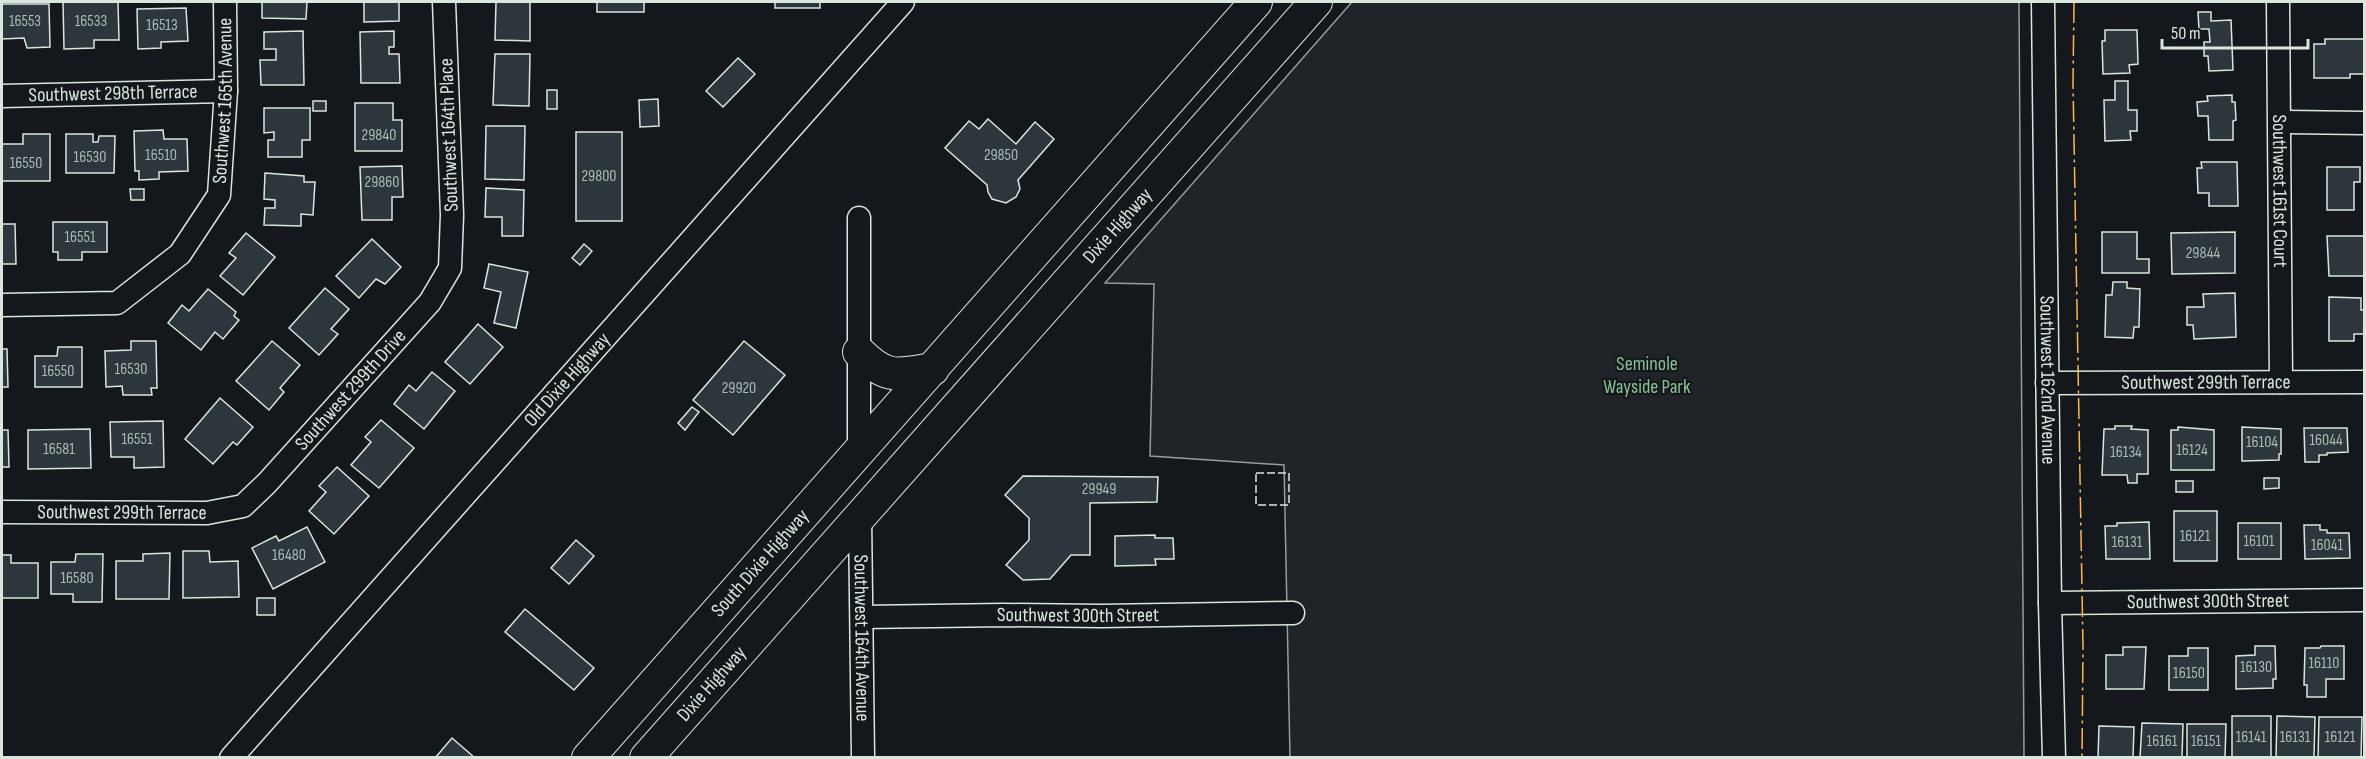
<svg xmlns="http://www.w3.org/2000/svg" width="2366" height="759" viewBox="0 0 2366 759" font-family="'Sofia Sans Condensed',sans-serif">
<rect width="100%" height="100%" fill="#14181c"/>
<path fill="#202428" stroke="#939e99" stroke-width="1.5" d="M1352,2H2019L2024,757H1290L1284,465L1150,456L1154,284L1105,283Z"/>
<g fill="#2c363c" stroke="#d8e6dc" stroke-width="1.5">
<path d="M63,2H118L119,40H94V48L64,49Z"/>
<path d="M262,2H307L306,19L262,18Z"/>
<path d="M364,2H399V21L364,22Z"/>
<path d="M496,2H530V41L495,40Z"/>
<rect x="597" y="2" width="47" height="10"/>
<rect x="775" y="2" width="45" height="6"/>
<path d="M2,4H49L50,47L27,48L24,38L2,39Z"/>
<path d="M186,8L188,41L161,42V48L138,49L137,9Z"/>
<path d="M2198,12H2211V21L2231,20L2233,70L2209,71L2208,56H2204V42H2210L2209,29H2199Z"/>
<path d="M2105,30H2137L2138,64L2129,65L2130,73L2103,74L2102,41H2105Z"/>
<path d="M303,31L304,85H261L260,60H276V49H264V32Z"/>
<path d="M394,31V47H389V54H399L400,83H361L360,32Z"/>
<path d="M2325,39H2364V74H2350V78H2314V44H2325Z"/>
<path d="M495,54H530L529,106L493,105Z"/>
<path d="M738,58L755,74L723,107L706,91Z"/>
<path d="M2115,81H2128V110H2137V131H2130L2131,140L2105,141L2104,100H2115Z"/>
<rect x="547" y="90" width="10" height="19"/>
<path d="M2232,95V102H2235L2236,120L2233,121V140H2209L2208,116H2198L2197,102L2208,101L2207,96Z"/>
<path d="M658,99L659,126L640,127L639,100Z"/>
<rect x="313" y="101" width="13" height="10"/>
<path d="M355,103H393V120H402V151H355Z"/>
<path d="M264,108H310V140H302V157H268V140H274V132L264,133Z"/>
<path d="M988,119L1016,144L1035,122L1054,139L1018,180L1020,189L1016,197L1006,203L992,199L988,192L987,185L945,148L969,121L979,129Z"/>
<path d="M486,126H525L524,180L485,179Z"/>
<path d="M163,130L164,139H187L188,171L159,172V179L139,180V171H135L134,131Z"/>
<rect x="576" y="132" width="46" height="89"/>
<path d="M23,134H50V181H2V144H23Z"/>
<path d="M66,134H93V142H98L99,136H115L114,173H66Z"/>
<path d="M2201,162H2237L2238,206H2209V193H2198L2197,168H2202Z"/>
<path d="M402,166L403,197H392V220H362L360,167Z"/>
<path d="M2327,167H2360V182H2354V210H2327Z"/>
<path d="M265,173L304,176V182H315L313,215L301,214V226L264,225L265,208H275V200L264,199Z"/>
<path d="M486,188L524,190L523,236H502V217H485Z"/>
<path d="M130,189H144V200H131Z"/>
<path d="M53,222H107V252H82V260H58V252H53Z"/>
<path d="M2,224H15L16,264H2Z"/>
<path d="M2102,232H2137V259H2149V273H2102Z"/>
<path d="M2235,232V273L2172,274L2171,233Z"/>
<path d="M246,233L275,257L243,295L220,276L236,258L229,253Z"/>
<path d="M2327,236H2364V276H2329Z"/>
<path d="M372,239L401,267L385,284L376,279L359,298L336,276Z"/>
<path d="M584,244L592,251L580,265L572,258Z"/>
<path d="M489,264L528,272L516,328L494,323L501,292L484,288Z"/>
<path d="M2113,282H2127V288L2140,289L2139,327H2134L2133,338L2105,337L2106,295H2112Z"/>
<path d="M325,288L349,309L331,329L338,334L319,355L289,328Z"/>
<path d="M208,289L236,312L234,316L239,320L223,339L215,332L201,350L168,323L182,305L189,311Z"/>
<path d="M2235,293L2236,337L2194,339L2193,325H2187V307H2204L2203,294Z"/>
<path d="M2329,297L2361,298V310H2364V334H2354V341H2329Z"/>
<path d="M478,324L503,347L470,384L445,362Z"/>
<path d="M131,341H156L157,388H151L152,395H123L122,386L106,387L105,351L131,350Z"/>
<path d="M272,341L300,365L280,388L284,392L269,410L236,381Z"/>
<path d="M744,341L785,375L733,435L693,400Z"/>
<path d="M58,347H82V387H35V356H57Z"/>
<path d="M2,349H7L8,387H2Z"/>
<path d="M432,372L455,391L424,429L394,404L409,385L416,391Z"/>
<path d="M220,398L253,427L237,445L233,442L213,464L185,439Z"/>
<path d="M692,407L699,412L685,430L678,423Z"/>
<path d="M381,420L414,448L379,488L351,465L371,442L365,437Z"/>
<path d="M163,421L164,467L134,468V457H111L110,422Z"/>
<path d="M2115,426H2132L2131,429L2148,430V474H2137V483H2128L2127,475H2102L2104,429H2115Z"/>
<path d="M2178,427L2214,430V470H2171V430H2178Z"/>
<path d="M2242,427L2281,429V454H2279V460L2242,461Z"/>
<path d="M2304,428H2347L2348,452L2327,453V455H2319V462H2305Z"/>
<path d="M90,429L91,468L28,469V430Z"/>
<path d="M2,430H8L9,467H2Z"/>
<path d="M337,467L369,496L334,534L309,511L326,492L319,486Z"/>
<path d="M1023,476L1158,477L1157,502L1090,503V555H1071L1050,579L1023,580L1006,565L1029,540V518L1005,495Z"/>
<path d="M2264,478H2279V488L2264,489Z"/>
<rect x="2176" y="481" width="17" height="11"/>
<rect x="2174" y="511" width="43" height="50"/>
<path d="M2149,522L2150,559H2106L2105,526H2117V523Z"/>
<rect x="2238" y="523" width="43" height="36"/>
<path d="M2304,525H2320V530H2327V533H2349L2350,558L2305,559Z"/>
<path d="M307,527L325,562L273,589L252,548L276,536L279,541Z"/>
<path d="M1155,535V538H1173L1174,559H1155L1156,565L1115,566V536Z"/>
<path d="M576,540L594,556L569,584L551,568Z"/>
<path d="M183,551H209L210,562L238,561L239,597L183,598Z"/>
<path d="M170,553L169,599H116V561H143V554Z"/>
<path d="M76,554H103L102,602H73V594H51V562H75Z"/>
<path d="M2,555H11V563H38V598H2Z"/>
<rect x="257" y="598" width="18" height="17"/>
<path d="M525,609L594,668L574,690L505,632Z"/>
<path d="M2255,646H2275L2276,679H2273V688L2236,689V656L2255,655Z"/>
<path d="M2321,646H2344V679H2326V697H2307V685H2304L2305,648H2320Z"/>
<path d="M2123,647H2146L2144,689H2106V655H2123Z"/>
<path d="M2188,648H2208V690H2169V656H2188Z"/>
<rect x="2232" y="716" width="39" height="42"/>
<path d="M2277,716L2315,717L2314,758H2276Z"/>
<path d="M2319,717H2362L2361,758H2318Z"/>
<path d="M2142,723L2183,724L2182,758H2140Z"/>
<path d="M2187,724H2226L2225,758H2187Z"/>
<path d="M2099,726L2134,727L2133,758H2098Z"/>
<path d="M452,738L475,758H435Z"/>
</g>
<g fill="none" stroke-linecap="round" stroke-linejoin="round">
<defs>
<g id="minor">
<path id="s1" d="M2043,2L2050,603L2054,758"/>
<path id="s2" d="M2278,2L2281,382"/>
<path id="s3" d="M2,96L226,91"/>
<path d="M2280,122L2364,123"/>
<path d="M859,218V450"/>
<path id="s4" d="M2,305L117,303L180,254L219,195L226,91L225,2"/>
<path id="s5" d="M2047,383L2364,382"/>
<path id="s6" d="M2,512L207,513L243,506L267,483L430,302L450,268L452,215L444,2"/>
<path id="s7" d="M860,516L863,758"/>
<path id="s8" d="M2050,603L2364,600"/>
<path id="s9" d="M862,617L1004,615L1102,616L1293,613"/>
<path id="s10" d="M231,758L903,2"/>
</g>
<g id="highway">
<path d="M859,352C887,380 897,375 933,369"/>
<path id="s11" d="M588,758L1256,2"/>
<path id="s12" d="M646,758L1316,2"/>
</g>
</defs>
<use href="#minor" stroke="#d8e6dc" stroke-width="25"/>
<use href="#highway" stroke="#d8e6dc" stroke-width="34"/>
<use href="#minor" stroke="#14181c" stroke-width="22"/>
<use href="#highway" stroke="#14181c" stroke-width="32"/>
<rect stroke="#d8e6dc" stroke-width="1.5" stroke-dasharray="8 3" stroke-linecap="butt" x="1256" y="473" width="33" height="32"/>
<path stroke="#ffb74d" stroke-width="1.5" stroke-dasharray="21 4.5 3 4.5" stroke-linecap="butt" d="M2074,2L2073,84L2083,646L2082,758"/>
</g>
<g text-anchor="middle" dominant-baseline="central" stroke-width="4.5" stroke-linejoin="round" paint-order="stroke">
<g font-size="16" fill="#adbab4">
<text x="25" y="21">16553</text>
<text x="91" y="21">16533</text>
<text x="162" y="25">16513</text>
<text x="379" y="135">29840</text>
<text x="161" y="155">16510</text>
<text x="1001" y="155">29850</text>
<text x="90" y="157">16530</text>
<text x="26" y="163">16550</text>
<text x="599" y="176">29800</text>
<text x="382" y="182">29860</text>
<text x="80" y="237">16551</text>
<text x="2203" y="253">29844</text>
<text x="131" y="369">16530</text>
<text x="58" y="371">16550</text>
<text x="739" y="388">29920</text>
<text x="137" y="439">16551</text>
<text x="2326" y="440">16044</text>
<text x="2262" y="442">16104</text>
<text x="59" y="449">16581</text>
<text x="2192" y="450">16124</text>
<text x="2126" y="452">16134</text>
<text x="1099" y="489">29949</text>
<text x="2195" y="536">16121</text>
<text x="2259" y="541">16101</text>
<text x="2127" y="542">16131</text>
<text x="2327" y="545">16041</text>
<text x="289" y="555">16480</text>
<text x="77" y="578">16580</text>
<text x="2324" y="663">16110</text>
<text x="2256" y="667">16130</text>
<text x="2189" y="673">16150</text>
<text x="2251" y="737">16141</text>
<text x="2295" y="737">16131</text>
<text x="2340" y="737">16121</text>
<text x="2162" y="741">16161</text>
<text x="2206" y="741">16151</text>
</g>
<g font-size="20" fill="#d8e6dc" stroke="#14181c">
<text stroke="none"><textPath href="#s3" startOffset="111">Southwest 298th Terrace</textPath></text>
<text stroke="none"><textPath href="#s4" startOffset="360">Southwest 165th Avenue</textPath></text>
<text transform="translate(449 135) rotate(-92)">Southwest 164th Place</text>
<text stroke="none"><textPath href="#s2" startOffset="189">Southwest 161st Court</textPath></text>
<text stroke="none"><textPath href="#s12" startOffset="711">Dixie Highway</textPath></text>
<text stroke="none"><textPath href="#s10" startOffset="506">Old Dixie Highway</textPath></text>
<text stroke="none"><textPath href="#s1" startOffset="378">Southwest 162nd Avenue</textPath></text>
<text stroke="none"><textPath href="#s5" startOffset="159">Southwest 299th Terrace</textPath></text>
<text stroke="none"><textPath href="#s6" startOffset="400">Southwest 299th Drive</textPath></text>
<text stroke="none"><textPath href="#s6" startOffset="120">Southwest 299th Terrace</textPath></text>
<text stroke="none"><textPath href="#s11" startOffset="260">South Dixie Highway</textPath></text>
<text stroke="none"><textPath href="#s8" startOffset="158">Southwest 300th Street</textPath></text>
<text stroke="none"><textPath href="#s9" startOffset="216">Southwest 300th Street</textPath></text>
<text stroke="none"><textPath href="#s7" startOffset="122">Southwest 164th Avenue</textPath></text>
<text stroke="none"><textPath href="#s12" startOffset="99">Dixie Highway</textPath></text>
</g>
<g font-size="20" fill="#8ac095" stroke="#14181c">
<text x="1647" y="364">Seminole<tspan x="1647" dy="23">Wayside Park</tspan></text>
</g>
</g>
<rect width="2366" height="759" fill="none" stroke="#d8e6dc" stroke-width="6"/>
<path d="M2162 39v9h146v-9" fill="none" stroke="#d8e6dc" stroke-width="3"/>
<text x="2171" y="39" font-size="18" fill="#d8e6dc" stroke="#14181c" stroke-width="4.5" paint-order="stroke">50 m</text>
</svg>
